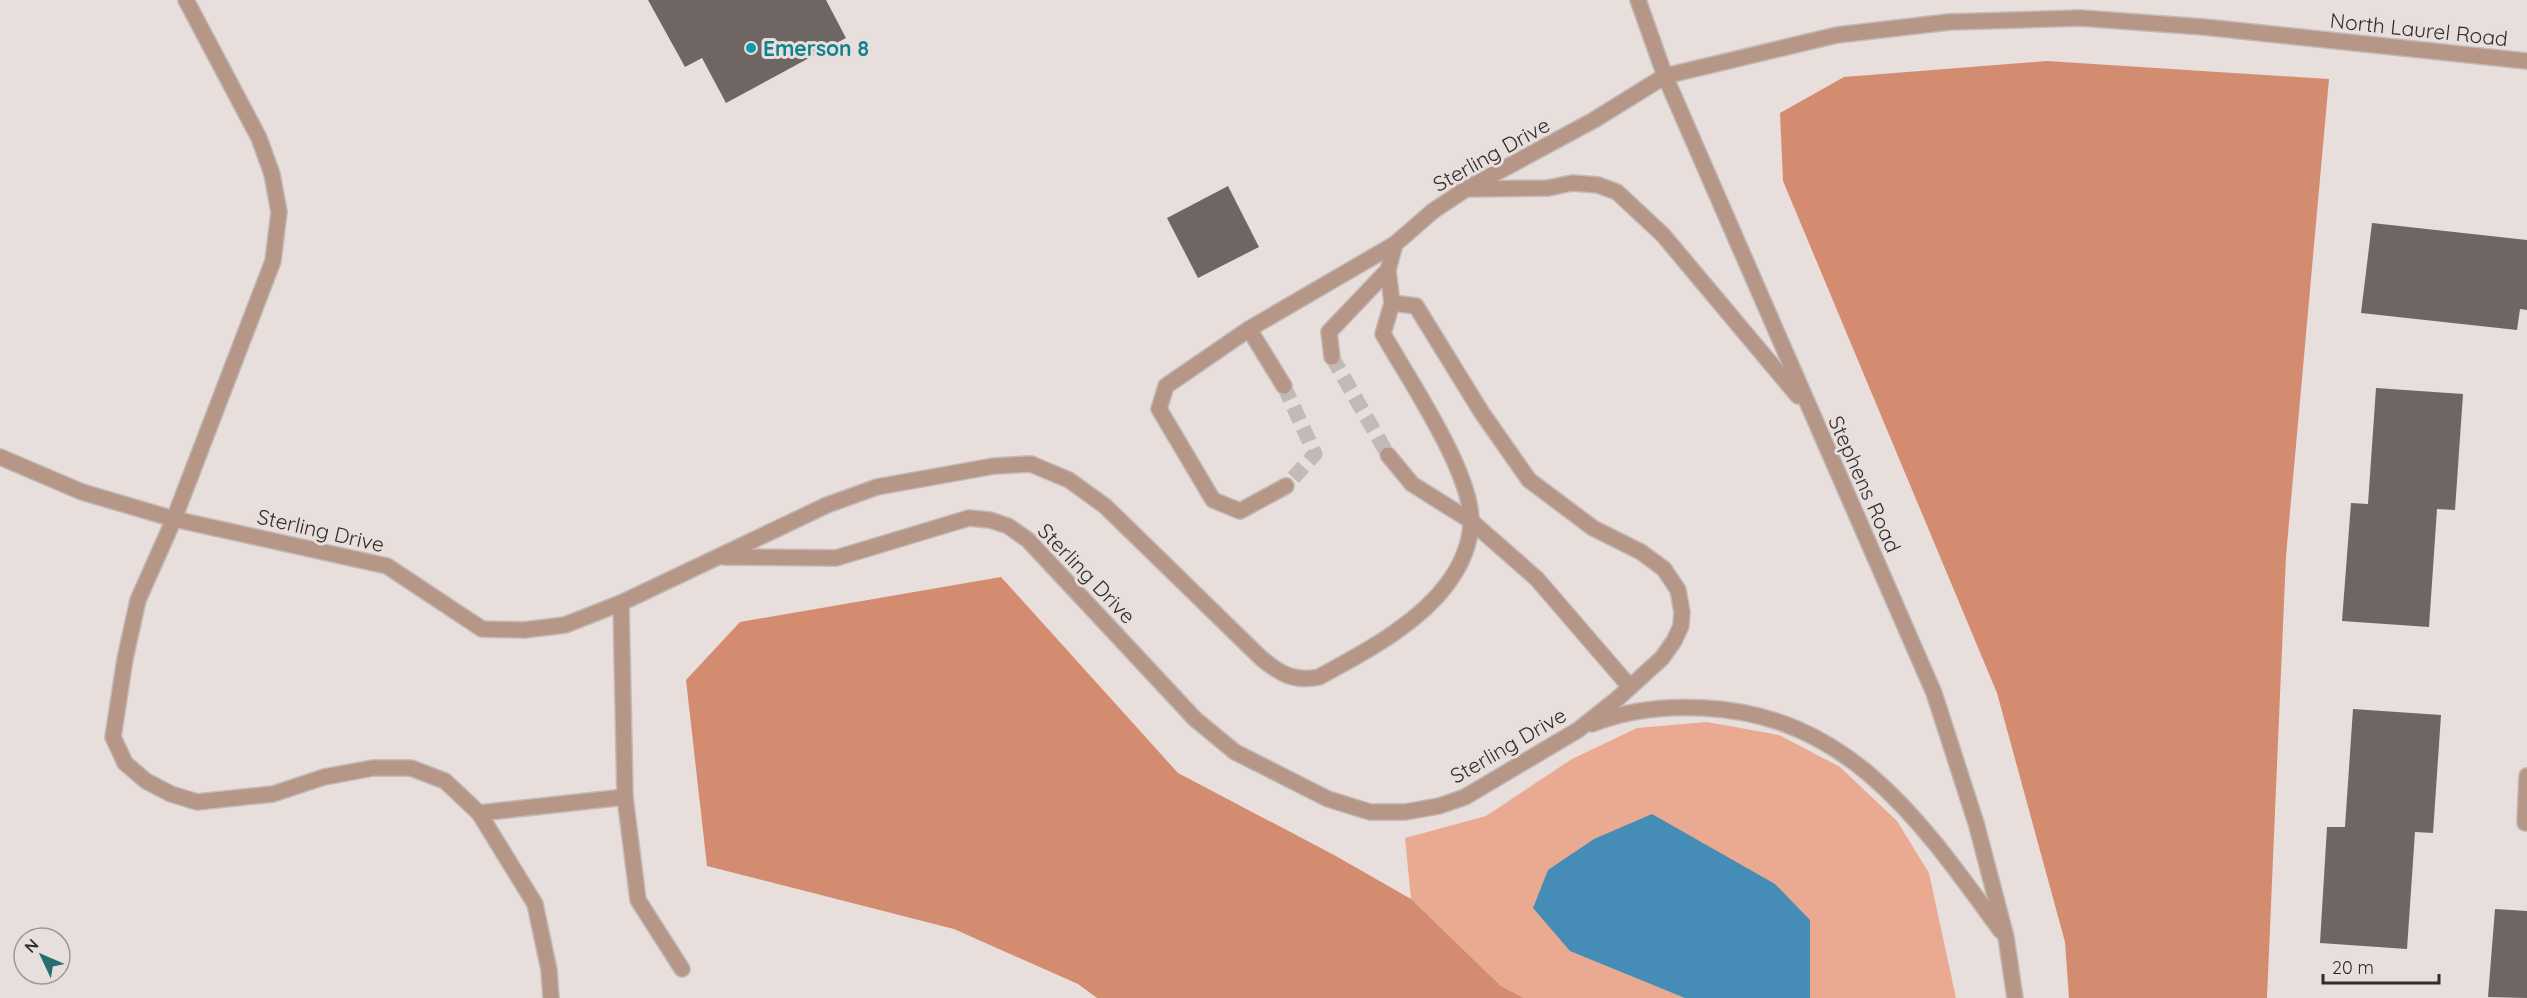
<svg xmlns="http://www.w3.org/2000/svg" width="2527" height="998" viewBox="0 0 2527 998" font-family="Quicksand,sans-serif">
<rect width="100%" height="100%" fill="#e8dedb"/>
<path fill="#eaaa92" d="M1707,722L1779,735L1840,767L1897,821L1929,873L1956,998H1524L1501,986L1411,899L1405,838L1486,816L1572,759L1637,728Z"/>
<g fill="#d48c71">
<path d="M2047,61L2329,79L2286,556L2267,998H2069L2065,942L1997,693L1783,181L1780,113L1844,77Z"/>
<path d="M1001,577L1178,773L1334,855L1411,899L1501,986L1524,998H1097L1078,984L954,929L707,866L686,680L740,622Z"/>
</g>
<path fill="#458cb7" d="M1652,814L1775,884L1810,920V998H1685L1570,951L1533,908L1548,870L1594,839Z"/>
<g fill="#6e6663">
<path d="M648,0H826L846,38L726,103L702,58L685,67Z"/>
<path d="M1228,186L1259,247L1198,278L1167,218Z"/>
<path d="M2372,223L2527,240V310L2520,309L2517,330L2361,313Z"/>
<path d="M2376,388L2463,394L2455,510L2437,509L2429,627L2342,621L2351,503L2368,504Z"/>
<path d="M2353,709L2441,715L2433,833L2415,832L2407,949L2320,943L2327,827H2345Z"/>
<path d="M2495,909L2527,911V998L2488,997Z"/>
</g>
<g fill="none" stroke-linecap="round" stroke-linejoin="round">
<g stroke="#c3bab8" stroke-width="15" stroke-dasharray="15 8" stroke-linecap="butt">
<path d="M1332,357L1388,455"/>
<path d="M1284,386L1315,454L1286,486"/>
</g>
<defs>
<g id="minor">
<path d="M186,0L259,138L272,174L279,212L273,261L174,519L138,600L125,659L113,737L125,763L146,781L171,794L197,802L273,794L324,777L373,768H411L445,781L479,813L535,904L549,970L551,998"/>
<path d="M1638,0L1665,76L1934,693L1976,823L2006,937L2015,998"/>
<path d="M1469,189L1548,188L1572,183L1598,185L1617,192L1663,235L1798,396"/>
<path d="M1249,329L1395,244"/>
<path d="M1332,357L1329,332L1388,270"/>
<path d="M1284,386L1249,329L1166,386L1159,409L1213,500L1240,511L1286,486"/>
<path d="M1388,455L1412,484L1471,521L1537,579L1630,687"/>
<path d="M0,457L82,492L174,519L387,566L482,629L524,630L565,625L621,603L827,505L877,487L994,466L1031,464L1069,480L1105,506L1261,658C1280,674 1294,682 1319,677C1346,662 1374,648 1398,630C1434,605 1468,569 1471,524C1474,475 1408,378 1383,334L1392,303L1388,270L1395,244L1433,211L1466,189L1594,120L1665,76L1837,35L1949,22L2080,18L2204,27L2527,61"/>
<path d="M724,557L836,558L969,518L990,520L1008,526L1028,540L1195,719L1235,752L1328,799L1370,812H1405L1439,806L1465,797L1578,730L1617,699L1662,658L1674,641L1681,626L1682,612L1678,590L1664,569L1641,552L1593,528L1529,480L1482,413L1416,306L1392,303"/>
<path d="M621,603L625,797L638,900L682,969"/>
<path d="M1592,724C1627,710 1667,706 1704,708C1850,715 1922,823 2001,931"/>
<path d="M479,813L625,797"/>
<path d="M2525,823L2527,776"/>
</g>
</defs>
<use href="#minor" stroke="#c3bab8" stroke-width="18"/>
<use href="#minor" stroke="#b69687" stroke-width="15"/>
</g>
<circle fill="#0f9aa8" stroke="#e8dedb" stroke-width="2" cx="751" cy="48" r="6"/>
<g text-anchor="middle" dominant-baseline="central" stroke-width="6" stroke-linejoin="round" paint-order="stroke">
<g font-size="21" fill="#2f2c2b" stroke="#e8dedb">
<text transform="translate(2419 29) rotate(6)">North Laurel Road</text>
<text transform="translate(1491 154) rotate(-29)">Sterling Drive</text>
<text transform="translate(1865 484) rotate(66)">Stephens Road</text>
<text transform="translate(321 530) rotate(13)">Sterling Drive</text>
<text transform="translate(1087 573) rotate(46)">Sterling Drive</text>
<text transform="translate(1508 745) rotate(-30)">Sterling Drive</text>
</g>
<g font-size="21" font-weight="bold" fill="#0d838f" stroke="#e8dedb" text-anchor="start">
<text x="763" y="48">Emerson 8</text>
</g>
</g>
<g transform="translate(42 956) rotate(314)"><circle r="28" fill="#e8dedb" stroke="#9e9795" stroke-width="1.5"/>
<path d="M0-4.5L10 22L0 15L-10 22Z" fill="#246f71"/>
<text y="-9" font-size="16" font-weight="bold" text-anchor="middle" fill="#2f2c2b">N</text>
</g>
<path d="M2323 974v9h116v-9" fill="none" stroke="#2f2c2b" stroke-width="3"/>
<text x="2332" y="974" font-size="18" fill="#2f2c2b" stroke="#e8dedb" stroke-width="4.5" paint-order="stroke">20 m</text>
</svg>
